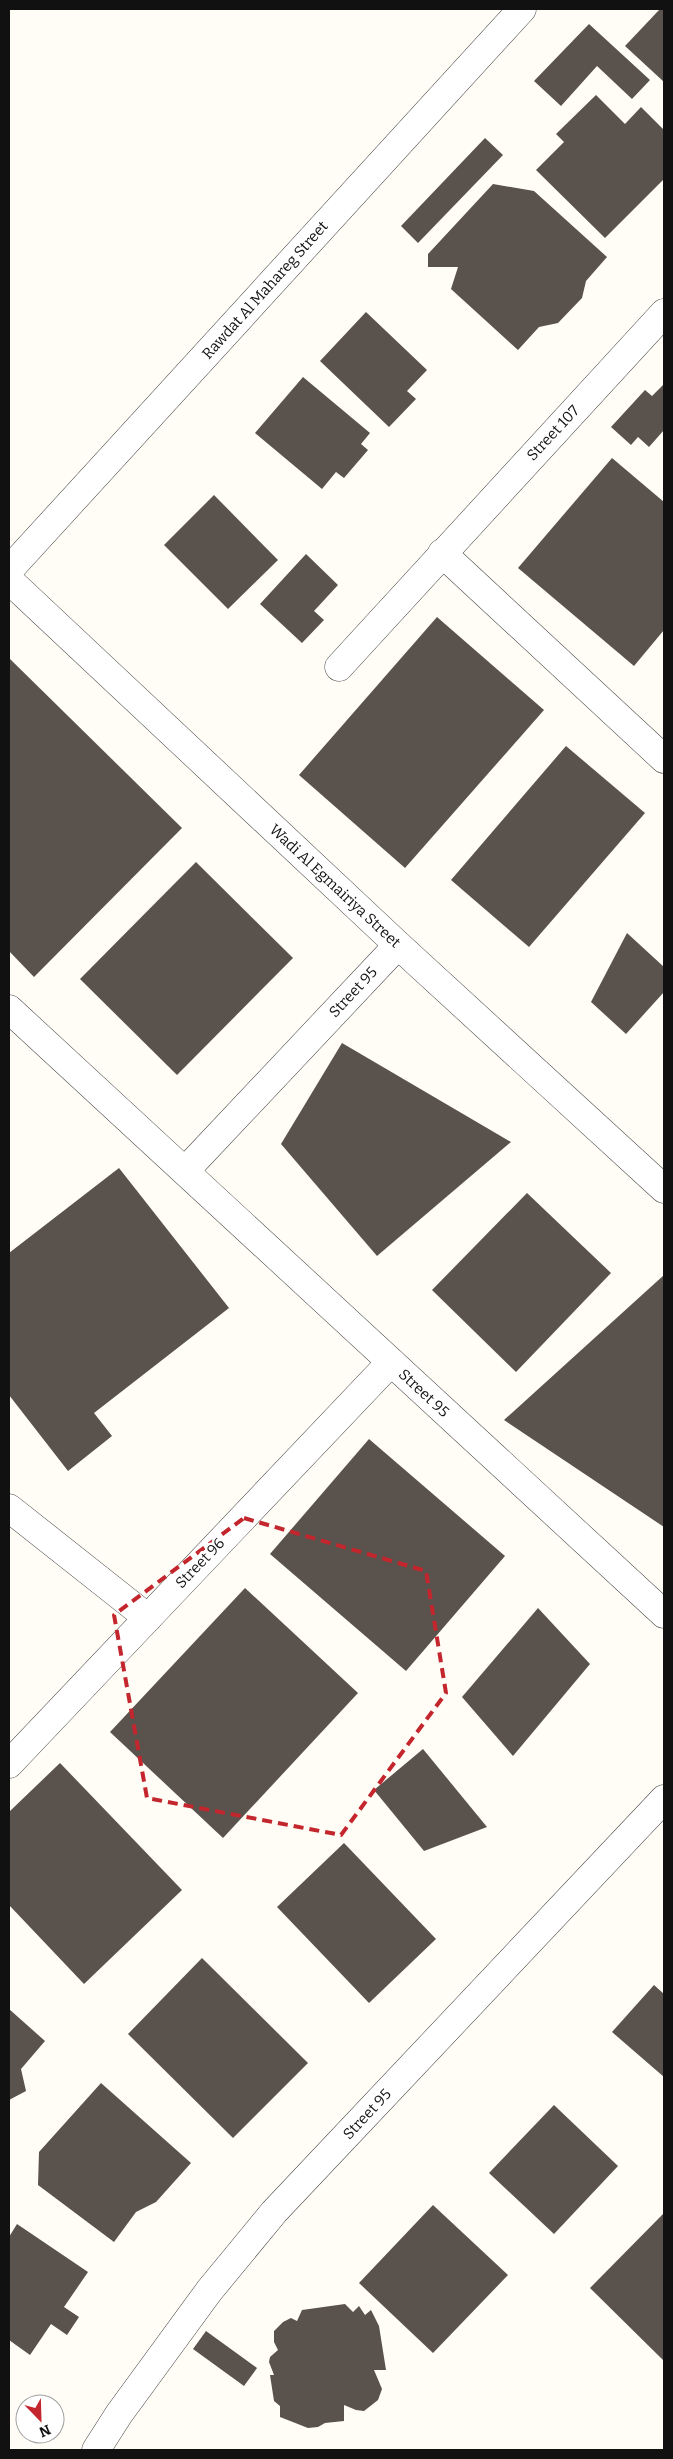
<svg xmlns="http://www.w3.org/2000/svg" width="673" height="2459" viewBox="0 0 673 2459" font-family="Bitter,serif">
<rect width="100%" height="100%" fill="#fffdf5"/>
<g fill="#5a524d">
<path d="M660,9H664V82L625,46Z"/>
<path d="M589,24L650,80L632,99L597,66L561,106L534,81Z"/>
<path d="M596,95L625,124L641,107L664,130V179L605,238L536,170L564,142L556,134Z"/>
<path d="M485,138L503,155L418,243L401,226Z"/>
<path d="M493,184L534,191L607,257L586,281L582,298L558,323L539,327L518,350L451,289L458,267H428V254Z"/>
<path d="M366,312L427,370L407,391L416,399L389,427L320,361Z"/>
<path d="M303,377L370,433L361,444L368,450L344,478L336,472L322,489L255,433Z"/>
<path d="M663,385L664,430L649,447L638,437L631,445L611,427L645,390L652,396Z"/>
<path d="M612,458L664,502V630L634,666L518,568Z"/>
<path d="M214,495L278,560L228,609L164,545Z"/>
<path d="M306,554L338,585L314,611L324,620L302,643L260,604Z"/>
<path d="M437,617L544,710L405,868L299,775Z"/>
<path d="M9,658L182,828L34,977L9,951Z"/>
<path d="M566,746L645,813L529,947L451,880Z"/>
<path d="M196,862L293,958L177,1075L80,979Z"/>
<path d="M627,933L664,967V992L626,1034L591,1002Z"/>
<path d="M342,1043L511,1142L377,1256L281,1144Z"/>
<path d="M119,1168L229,1308L94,1413L112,1436L68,1471L9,1395V1253Z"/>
<path d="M527,1193L611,1273L516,1372L432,1290Z"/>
<path d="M664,1275V1527L504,1420Z"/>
<path d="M369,1439L505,1556L406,1671L270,1554Z"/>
<path d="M245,1588L358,1693L223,1838L110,1732Z"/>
<path d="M538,1608L590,1664L513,1756L462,1697Z"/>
<path d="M423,1749L487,1827L424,1851L374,1790Z"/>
<path d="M60,1763L182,1890L84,1984L9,1905V1812Z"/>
<path d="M344,1843L436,1939L369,2003L277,1907Z"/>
<path d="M202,1958L308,2063L233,2138L128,2034Z"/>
<path d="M654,1985L664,1994V2077L612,2032Z"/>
<path d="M9,2009L45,2041L21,2069L26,2091L9,2100Z"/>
<path d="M101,2083L191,2163L156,2202L136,2212L114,2242L38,2185L39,2152Z"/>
<path d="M554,2105L618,2166L554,2234L489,2173Z"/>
<path d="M433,2205L508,2275L433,2353L359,2283Z"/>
<path d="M664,2213V2361L590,2288Z"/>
<path d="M17,2224L88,2272L64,2307L79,2317L67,2335L51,2324L30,2355L9,2340V2237Z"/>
<path d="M345,2304L353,2312L359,2306L365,2315L371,2310L379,2326L386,2370H374L382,2389L378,2400L364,2411L356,2410L344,2405V2421L325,2423L318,2427L308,2428L280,2417V2406L274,2401L270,2375H274L269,2362L270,2357L278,2350L274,2342V2331L283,2322L291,2318L297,2321L302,2310Z"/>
<path d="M206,2331L257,2368L244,2386L193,2349Z"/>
</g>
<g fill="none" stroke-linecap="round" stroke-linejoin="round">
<defs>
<g id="minor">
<path d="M442,553L664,759"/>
<path d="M9,570L522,9"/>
<path d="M9,580L398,945L664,1189"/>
<path d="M339,667L664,313"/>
<path d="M9,1009L664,1614"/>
<path d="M185,1171L398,945"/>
<path d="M9,1508L148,1618"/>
<path d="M9,1764L391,1362"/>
<path d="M96,2450L119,2414L209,2291L274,2212L664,1799"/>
</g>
</defs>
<use href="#minor" stroke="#444" stroke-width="29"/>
<use href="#minor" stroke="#fff" stroke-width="28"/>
</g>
<path fill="none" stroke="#c4262e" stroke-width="4" stroke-dasharray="10 6" stroke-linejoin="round" d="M244,1518L426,1571L446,1693L341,1835L147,1798L114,1615Z"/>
<g text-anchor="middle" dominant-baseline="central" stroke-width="5" stroke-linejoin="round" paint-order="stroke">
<g font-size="15" fill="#111" stroke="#fff">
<text transform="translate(265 290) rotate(-48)">Rawdat Al Mahareg Street</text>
<text transform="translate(553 433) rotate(-47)">Street 107</text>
<text transform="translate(335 886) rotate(43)">Wadi Al Egmairiya Street</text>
<text transform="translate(353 992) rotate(-47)">Street 95</text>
<text transform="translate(424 1393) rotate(43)">Street 95</text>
<text transform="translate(200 1563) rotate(-46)">Street 96</text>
<text transform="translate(367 2114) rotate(-47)">Street 95</text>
</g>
</g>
<rect width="673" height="2459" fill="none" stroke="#111111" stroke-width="20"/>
<g transform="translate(40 2419) rotate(157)"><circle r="24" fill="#ffffff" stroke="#a0a0a0"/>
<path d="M0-4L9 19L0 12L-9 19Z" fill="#c4262e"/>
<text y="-8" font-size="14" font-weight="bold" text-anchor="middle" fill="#111111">N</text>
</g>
</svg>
